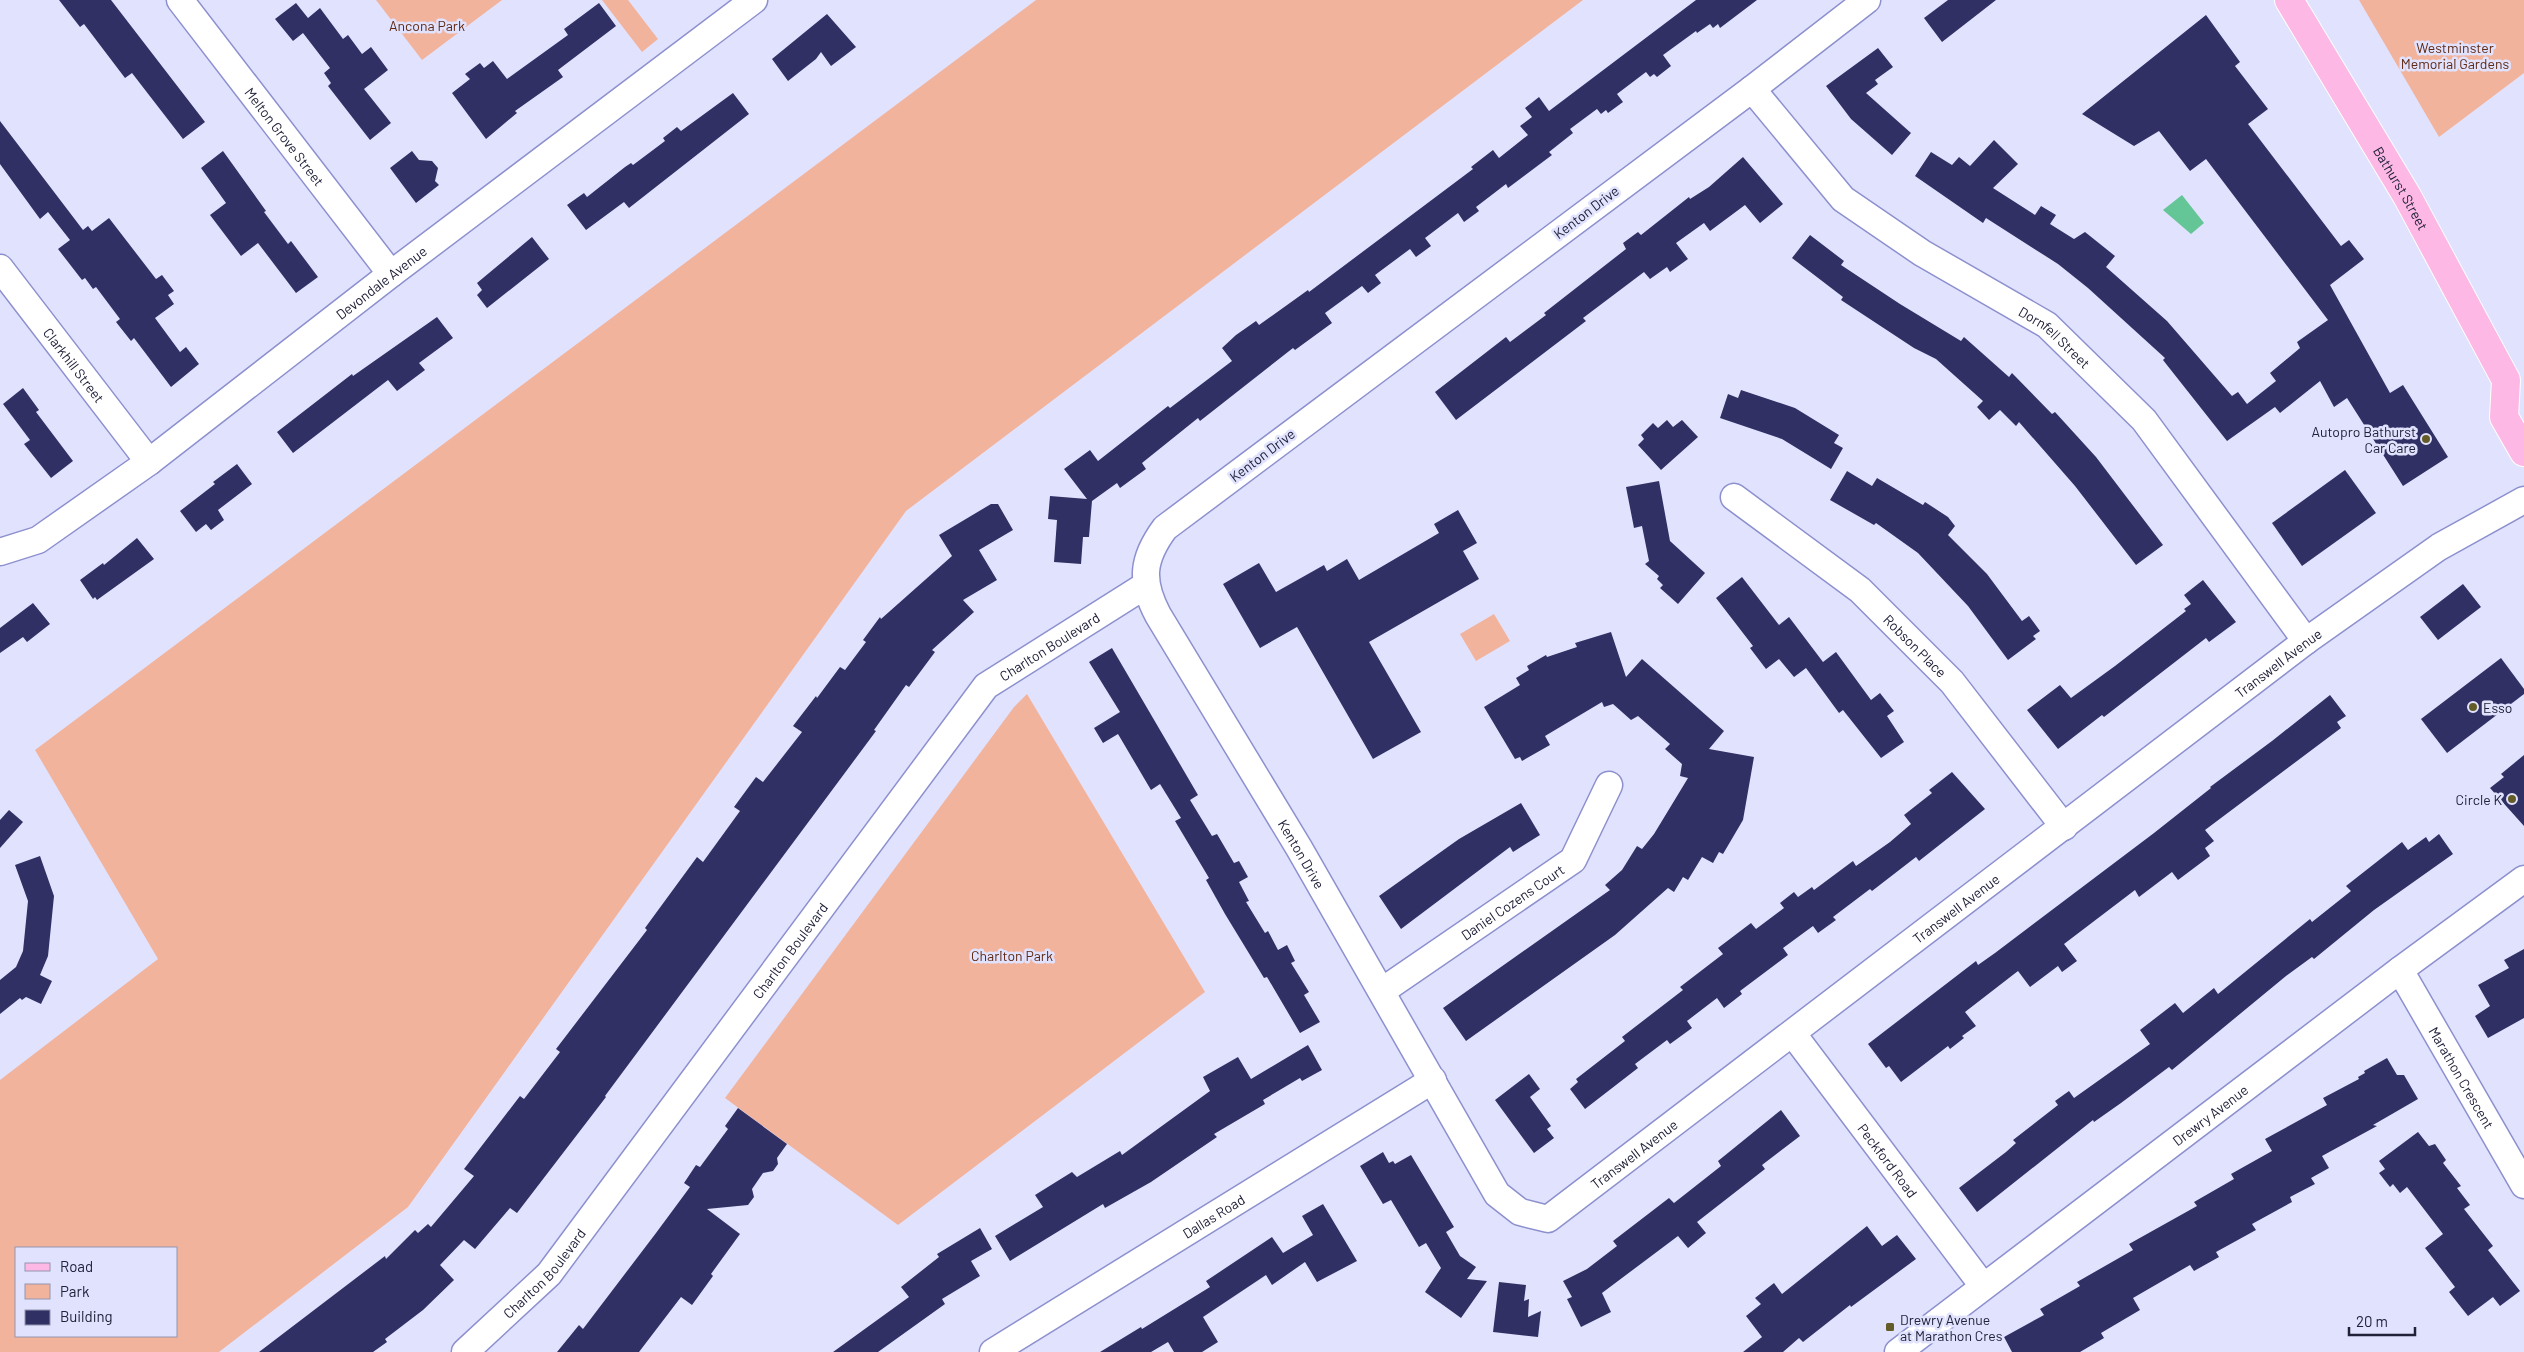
<svg xmlns="http://www.w3.org/2000/svg" width="2524" height="1352" viewBox="0 0 2524 1352" font-family="Barlow,sans-serif">
<rect width="100%" height="100%" fill="#e1e3fe"/>
<g fill="#f2b39d" fill-rule="evenodd">
<path d="M376,0H502L422,60Z"/>
<path d="M602,0H628L658,39L642,52Z"/>
<path d="M1036,0H1583L906,511L408,1207L219,1352H0V1080L158,959L35,750ZM16,1248H176V1336H16Z"/>
<path d="M2359,0H2524V73L2439,137Z"/>
<path d="M1494,614L1510,641L1476,661L1460,634Z"/>
<path d="M1027,694L1205,992L898,1225L725,1098L1014,707Z"/>
</g>
<path fill="#64c596" d="M2182,195L2204,223L2191,234L2163,210Z"/>
<g fill="#313065">
<path d="M59,0H111L205,122L183,139L132,73L125,78L84,24L80,27Z"/>
<path d="M1696,0H1757L1720,28L1718,24L1713,28L1710,24L1697,33L1696,31L1663,55L1671,66L1657,77L1654,74L1650,77L1646,72L1617,94L1623,102L1608,113L1606,110L1601,114L1597,109L1570,129L1573,133L1549,152L1552,155L1508,188L1506,184L1476,207L1479,211L1464,222L1458,213L1425,238L1431,246L1416,257L1410,249L1375,275L1381,283L1368,293L1362,286L1325,313L1332,323L1295,350L1293,348L1200,421L1198,418L1142,463L1146,469L1120,488L1117,483L1092,501L1089,537H1083L1081,564L1054,562L1057,520L1048,519L1050,496L1087,499L1064,469L1090,450L1098,461L1168,406L1170,408L1232,361L1222,348L1236,335L1256,321L1259,325L1308,290L1309,292L1473,169L1471,167L1493,150L1499,158L1528,135L1520,126L1532,117L1525,108L1539,97L1549,111Z"/>
<path d="M1948,0H1996L1942,42L1924,18Z"/>
<path d="M296,3L308,18L320,8L343,39L348,35L362,54L371,47L388,70L364,89L391,123L370,140L328,86L331,83L324,73L330,68L303,33L293,41L275,19Z"/>
<path d="M599,3L616,26L558,70L563,77L515,111L517,113L486,139L452,93L470,79L465,74L480,63L484,68L493,61L507,79L568,35L564,29Z"/>
<path d="M827,14L856,47L831,66L821,52L816,59L788,81L772,59Z"/>
<path d="M2206,15L2240,62L2235,66L2268,109L2248,124L2341,246L2349,240L2364,259L2330,285L2390,393L2403,385L2448,457L2403,486L2347,398L2334,407L2320,381L2280,413L2275,407L2227,441L2163,360L2165,358L2088,288L2058,264L1986,218L1983,223L1915,176L1931,152L1952,165L1959,157L1970,166L1994,140L2018,164L1993,188L2035,215L2041,206L2056,215L2050,224L2074,239L2085,232L2115,256L2106,267L2167,321L2232,396L2238,392L2247,404L2276,381L2270,373L2300,348L2297,342L2328,320L2206,159L2190,171L2159,131L2134,146L2082,114Z"/>
<path d="M1878,48L1893,67L1875,80L1878,84L1866,93L1911,133L1892,155L1851,119L1826,86Z"/>
<path d="M733,93L749,114L629,208L624,202L586,230L567,205L584,193L587,197L625,167L631,163L633,165L665,141L663,138L677,127L681,131Z"/>
<path d="M0,121L83,230L88,226L92,231L109,218L156,279L162,275L174,291L168,295L174,304L155,318L180,352L186,347L199,364L171,387L134,338L131,341L116,322L120,319L96,287L93,289L85,278L82,280L58,249L70,240L48,212L40,219L0,164Z"/>
<path d="M223,151L266,211L264,212L288,244L291,241L318,277L296,293L258,243L241,256L210,215L226,203L201,168Z"/>
<path d="M412,151L419,160L432,161L438,168L435,181L439,185L416,203L390,168Z"/>
<path d="M1743,157L1783,204L1760,223L1745,205L1710,231L1704,223L1676,243L1688,259L1670,272L1667,267L1650,279L1644,272L1583,318L1586,321L1456,420L1435,392L1506,337L1510,342L1546,315L1544,313L1626,249L1623,243L1638,232L1641,235L1689,197L1690,199L1709,187Z"/>
<path d="M1810,235L1844,261L1841,265L1900,304L1961,341L1964,337L2009,377L2012,373L2052,414L2055,412L2096,457L2163,545L2136,565L2075,486L2019,422L2016,426L2000,410L1989,420L1977,407L1983,401L1936,359L1914,348L1841,300L1843,297L1792,258Z"/>
<path d="M532,237L549,259L487,308L477,295L482,290L477,283Z"/>
<path d="M437,317L453,338L419,363L425,370L397,391L388,380L293,453L277,432L352,374L353,376Z"/>
<path d="M23,388L39,410L36,412L73,461L51,478L24,444L30,440L3,404Z"/>
<path d="M1741,390L1795,408L1839,435L1834,443L1843,448L1831,469L1782,439L1720,418L1728,394L1738,398Z"/>
<path d="M1667,420L1673,427L1682,420L1698,437L1661,470L1638,445L1644,439L1641,435L1653,423L1658,428Z"/>
<path d="M237,464L252,484L218,510L224,520L211,530L206,524L196,532L180,511L215,484L213,482Z"/>
<path d="M2345,470L2376,513L2302,566L2272,523Z"/>
<path d="M1847,471L1872,486L1877,478L1923,505L1925,502L1948,517L1955,526L1948,535L1987,574L2022,621L2029,616L2040,631L2033,636L2036,639L2008,660L1968,606L1918,553L1876,523L1874,525L1830,500Z"/>
<path d="M1659,481L1670,541L1705,573L1678,604L1660,588L1663,585L1657,579L1659,576L1645,564L1649,561L1642,526L1634,528L1626,487Z"/>
<path d="M991,504H998L1013,530L979,550L997,580L963,600L974,612L932,650L935,652L909,687L906,685L874,730L876,731L605,1096L606,1097L517,1213L510,1208L475,1249L464,1240L440,1265L454,1280L423,1310L385,1339L387,1342L373,1352H259L385,1256L386,1259L415,1230L418,1233L428,1224L431,1227L474,1176L464,1169L520,1096L524,1099L560,1052L556,1049L647,930L645,928L697,857L703,862L740,811L734,807L756,777L763,782L802,732L793,726L816,696L817,698L840,667L845,670L866,642L863,640L880,617L881,619L952,556L939,535Z"/>
<path d="M1458,510L1477,543L1463,551L1479,579L1369,642L1421,732L1373,759L1297,627L1260,648L1223,584L1259,563L1276,592L1324,565L1327,571L1347,559L1359,580L1439,533L1434,524Z"/>
<path d="M137,538L154,559L97,600L95,597L93,599L80,580L103,563L104,565Z"/>
<path d="M1742,577L1779,625L1789,617L1823,662L1836,652L1871,700L1880,693L1894,711L1887,716L1904,742L1881,758L1843,710L1839,713L1806,668L1794,677L1779,659L1766,669L1750,648L1753,646L1716,598Z"/>
<path d="M2203,580L2236,622L2209,642L2206,638L2104,717L2102,715L2058,749L2027,710L2060,685L2071,698L2115,666L2186,611L2184,609L2191,604L2184,595Z"/>
<path d="M2463,584L2481,607L2438,640L2420,617Z"/>
<path d="M33,603L50,624L27,642L23,637L0,653V628Z"/>
<path d="M1611,632L1626,677L1642,659L1724,731L1709,749L1754,757L1743,820L1723,854L1719,852L1713,863L1702,857L1688,880L1683,877L1674,892L1668,888L1615,935L1466,1041L1443,1008L1610,890L1605,885L1622,870L1637,846L1642,849L1654,834L1688,778L1680,776L1682,764L1665,749L1670,744L1638,716L1631,720L1613,704L1604,707L1602,702L1545,736L1550,745L1522,761L1520,757L1515,759L1484,707L1520,685L1516,678L1529,670L1527,666L1546,655L1547,657L1577,647L1575,643Z"/>
<path d="M1112,648L1198,795L1190,800L1212,836L1217,834L1234,863L1239,861L1248,877L1239,882L1249,901L1246,902L1265,933L1268,931L1278,950L1287,945L1295,961L1291,963L1309,992L1304,995L1320,1022L1300,1033L1267,977L1264,978L1225,914L1206,880L1209,878L1175,821L1181,818L1160,784L1151,790L1118,734L1103,743L1094,728L1120,712L1089,662Z"/>
<path d="M2501,658L2524,689V694L2447,753L2421,719Z"/>
<path d="M2330,695L2346,716L2337,722L2341,728L2205,830L2214,841L2205,848L2210,856L2178,880L2172,872L2139,897L2135,890L2064,944L2077,961L2062,972L2058,966L2030,987L2018,971L1965,1012L1976,1026L1962,1036L1964,1038L1950,1049L1948,1046L1901,1082L1889,1066L1886,1068L1868,1044L1976,961L1978,965L1995,953L2154,833L2211,788L2210,787L2272,741Z"/>
<path d="M2524,755V826L2490,788L2504,777L2501,774Z"/>
<path d="M1952,772L1985,809L1919,861L1916,857L1872,891L1870,889L1833,917L1836,920L1818,933L1813,926L1783,948L1788,955L1740,991L1742,994L1724,1008L1717,998L1687,1021L1692,1028L1670,1044L1667,1040L1635,1064L1638,1068L1585,1109L1570,1089L1578,1082L1576,1079L1625,1041L1622,1037L1683,990L1680,987L1723,954L1718,948L1751,923L1756,929L1784,908L1780,903L1794,892L1798,897L1812,887L1814,890L1853,861L1856,866L1890,842L1911,824L1904,815L1932,793L1929,790Z"/>
<path d="M1521,803L1540,835L1513,852L1510,847L1401,929L1379,896L1459,839Z"/>
<path d="M9,810L23,822L0,848V820Z"/>
<path d="M2439,834L2453,854L2374,910L2314,959L2312,957L2286,976L2172,1070L2169,1067L2121,1103L2094,1122L2093,1120L1977,1212L1959,1188L2006,1152L2016,1143L2013,1140L2058,1105L2055,1101L2069,1091L2074,1098L2150,1044L2140,1030L2175,1003L2183,1013L2214,988L2218,994L2310,919L2312,922L2351,891L2346,886L2402,842L2408,850L2426,837L2429,842Z"/>
<path d="M40,856L54,896L48,956L40,975L52,981L41,1004L26,997L22,1000L20,998L0,1014V980L16,967L23,951L28,901L15,865Z"/>
<path d="M2524,949V1018L2488,1038L2475,1016L2490,1006L2478,985L2509,968L2504,960Z"/>
<path d="M1308,1045L1322,1070L1302,1081L1300,1078L1263,1100L1265,1104L1214,1134L1217,1137L1151,1182L1105,1208L1103,1204L1010,1261L995,1236L1043,1207L1035,1195L1072,1172L1077,1177L1120,1151L1122,1155L1210,1091L1203,1077L1238,1057L1251,1079Z"/>
<path d="M2387,1058L2397,1075H2404L2418,1099L2373,1125L2377,1126L2322,1156L2329,1168L2311,1178L2315,1184L2290,1197L2292,1202L2252,1224L2256,1230L2216,1252L2219,1257L2194,1271L2190,1265L2133,1298L2140,1310L2101,1333L2104,1338L2080,1352H2012L2004,1337L2044,1315L2040,1309L2080,1286L2077,1282L2133,1250L2129,1244L2197,1206L2194,1202L2234,1179L2231,1174L2272,1151L2265,1139L2327,1105L2323,1098L2359,1079L2358,1077L2365,1073L2364,1071Z"/>
<path d="M1529,1074L1540,1089L1530,1097L1551,1126L1547,1129L1554,1138L1534,1153L1495,1100Z"/>
<path d="M738,1108L787,1144L777,1158L778,1164L773,1171L763,1173L752,1189L754,1197L748,1205L707,1209L740,1234L711,1274L713,1276L692,1305L681,1297L639,1352H557L579,1325L583,1329L656,1233L690,1187L684,1183L696,1165L700,1167L728,1129L725,1126Z"/>
<path d="M1781,1110L1800,1136L1762,1165L1765,1169L1697,1222L1706,1233L1688,1248L1678,1236L1602,1293L1611,1312L1581,1327L1567,1299L1572,1297L1563,1281L1587,1269L1617,1246L1613,1241L1669,1198L1674,1203L1721,1166L1718,1161Z"/>
<path d="M2418,1132L2429,1146L2435,1144L2446,1160L2443,1163L2461,1186L2457,1188L2470,1205L2464,1209L2493,1246L2488,1250L2520,1291L2500,1306L2493,1297L2468,1316L2449,1292L2455,1287L2425,1248L2443,1234L2407,1187L2400,1193L2393,1184L2390,1187L2379,1173L2385,1169L2379,1161Z"/>
<path d="M1383,1152L1389,1163L1393,1161L1395,1164L1411,1155L1454,1227L1446,1232L1460,1256L1476,1267L1467,1279L1487,1281L1461,1318L1425,1292L1441,1268L1426,1243L1419,1247L1391,1200L1383,1204L1360,1166Z"/>
<path d="M1323,1204L1357,1261L1317,1282L1305,1262L1272,1285L1266,1275L1203,1317L1218,1342L1202,1352H1174L1168,1342L1151,1352H1100L1141,1327L1142,1329L1210,1287L1206,1281L1272,1237L1283,1253L1313,1235L1302,1216Z"/>
<path d="M1867,1226L1882,1246L1897,1235L1916,1259L1851,1307L1850,1305L1803,1342L1799,1338L1783,1352H1743L1762,1337L1746,1316L1761,1304L1755,1298L1774,1283L1782,1294Z"/>
<path d="M980,1228L992,1249L971,1261L980,1276L942,1299L945,1304L878,1352H833L909,1297L901,1287L939,1257L937,1254Z"/>
<path d="M1499,1282L1526,1285L1524,1301L1529,1299L1528,1317L1541,1311L1538,1337L1493,1332Z"/>
</g>
<g fill="none" stroke-linecap="round" stroke-linejoin="round">
<defs>
<g id="minor">
<path id="s1" d="M180,0L391,274"/>
<path id="s2" d="M1867,0L1752,89L1165,528C1142,559 1140,581 1158,615L1299,848L1497,1194L1520,1212L1548,1219L2306,641L2439,547L2524,500"/>
<path id="s3" d="M1752,89L1843,199L1922,253L2047,325L2144,420L2306,641"/>
<path id="s4" d="M0,268L149,462"/>
<path id="s5" d="M1734,497L1860,590L1952,682L2064,827"/>
<path id="s6" d="M0,552L38,540L149,462L391,274L754,0"/>
<path id="s7" d="M2400,970L2524,1185"/>
<path id="s8" d="M1382,991L1573,860L1609,785"/>
<path id="s9" d="M1793,1034L1983,1286"/>
<path id="s10" d="M465,1352L549,1274L986,686L1146,585"/>
<path id="s11" d="M993,1352L1433,1080"/>
<path id="s12" d="M1898,1352L2400,970L2524,879"/>
</g>
<g id="major">
<path id="s13" d="M2289,0L2407,196L2506,380L2504,417L2524,452"/>
</g>
</defs>
<use href="#minor" stroke="#8d90ce" stroke-width="29"/>
<use href="#major" stroke="#fff" stroke-width="30"/>
<use href="#minor" stroke="#fff" stroke-width="26"/>
<use href="#major" stroke="#fdb8e6" stroke-width="28"/>
</g>
<g fill="#635c28" stroke="#e1e3fe" stroke-width="2">
<circle cx="2426" cy="439" r="5"/>
<circle cx="2473" cy="707" r="5"/>
<circle cx="2512" cy="799" r="5"/>
<rect x="1885" y="1322" width="10" height="10" rx="2.5"/>
</g>
<g text-anchor="middle" dominant-baseline="central" stroke-width="5" stroke-linejoin="round" paint-order="stroke">
<g font-size="14" fill="#5f2812" stroke="#e1e3fe">
<text x="427" y="25">Ancona Park</text>
<text x="2455" y="47">Westminster<tspan x="2455" dy="16">Memorial Gardens</tspan></text>
<text x="1012" y="955">Charlton Park</text>
</g>
<g font-size="14" fill="#21223a" stroke="#e1e3fe">
<text stroke="none"><textPath href="#s1" startOffset="172">Melton Grove Street</textPath></text>
<text stroke="none"><textPath href="#s13" startOffset="219">Bathurst Street</textPath></text>
<text transform="translate(1586 212) rotate(-37)">Kenton Drive</text>
<text stroke="none"><textPath href="#s6" startOffset="469">Devondale Avenue</textPath></text>
<text stroke="none"><textPath href="#s3" startOffset="396">Dornfell Street</textPath></text>
<text stroke="none"><textPath href="#s4" startOffset="122">Clarkhill Street</textPath></text>
<text transform="translate(1262 455) rotate(-37)">Kenton Drive</text>
<text stroke="none"><textPath href="#s10" startOffset="922">Charlton Boulevard</textPath></text>
<text stroke="none"><textPath href="#s5" startOffset="235">Robson Place</textPath></text>
<text stroke="none"><textPath href="#s2" startOffset="2619">Transwell Avenue</textPath></text>
<text stroke="none"><textPath href="#s2" startOffset="1251">Kenton Drive</textPath></text>
<text stroke="none"><textPath href="#s8" startOffset="158">Daniel Cozens Court</textPath></text>
<text stroke="none"><textPath href="#s2" startOffset="2214">Transwell Avenue</textPath></text>
<text stroke="none"><textPath href="#s10" startOffset="518">Charlton Boulevard</textPath></text>
<text stroke="none"><textPath href="#s7" startOffset="124">Marathon Crescent</textPath></text>
<text stroke="none"><textPath href="#s12" startOffset="392">Drewry Avenue</textPath></text>
<text stroke="none"><textPath href="#s2" startOffset="1809">Transwell Avenue</textPath></text>
<text stroke="none"><textPath href="#s9" startOffset="158">Peckford Road</textPath></text>
<text stroke="none"><textPath href="#s11" startOffset="259">Dallas Road</textPath></text>
<text stroke="none"><textPath href="#s10" startOffset="112">Charlton Boulevard</textPath></text>
</g>
<g font-size="14" fill="#21223a" stroke="#e1e3fe" text-anchor="end">
<text x="2416" y="431">Autopro Bathurst<tspan x="2416" dy="16">Car Care</tspan></text>
<text x="2483" y="707" text-anchor="start">Esso</text>
<text x="2502" y="799">Circle K</text>
<text x="1900" y="1319" text-anchor="start">Drewry Avenue<tspan x="1900" dy="16">at Marathon Cres</tspan></text>
</g>
</g>
<rect x="15" y="1247" width="162" height="90" fill="#e1e3fe" stroke="#9496b0"/>
<rect x="25" y="1263" width="25" height="8" fill="#fdb8e6" stroke="#9496b0"/>
<text x="60" y="1272" font-size="15" fill="#21223a">Road</text>
<rect x="25" y="1284" width="25" height="15" fill="#f2b39d" stroke="#9496b0"/>
<text x="60" y="1297" font-size="15" fill="#21223a">Park</text>
<rect x="25" y="1310" width="25" height="15" fill="#313065" stroke="#9496b0"/>
<text x="60" y="1322" font-size="15" fill="#21223a">Building</text>
<path d="M2349 1327v8h66v-8" fill="none" stroke="#21223a" stroke-width="2.5"/>
<text x="2356" y="1327" font-size="15" fill="#21223a" stroke="#e1e3fe" stroke-width="4" paint-order="stroke">20 m</text>
</svg>
